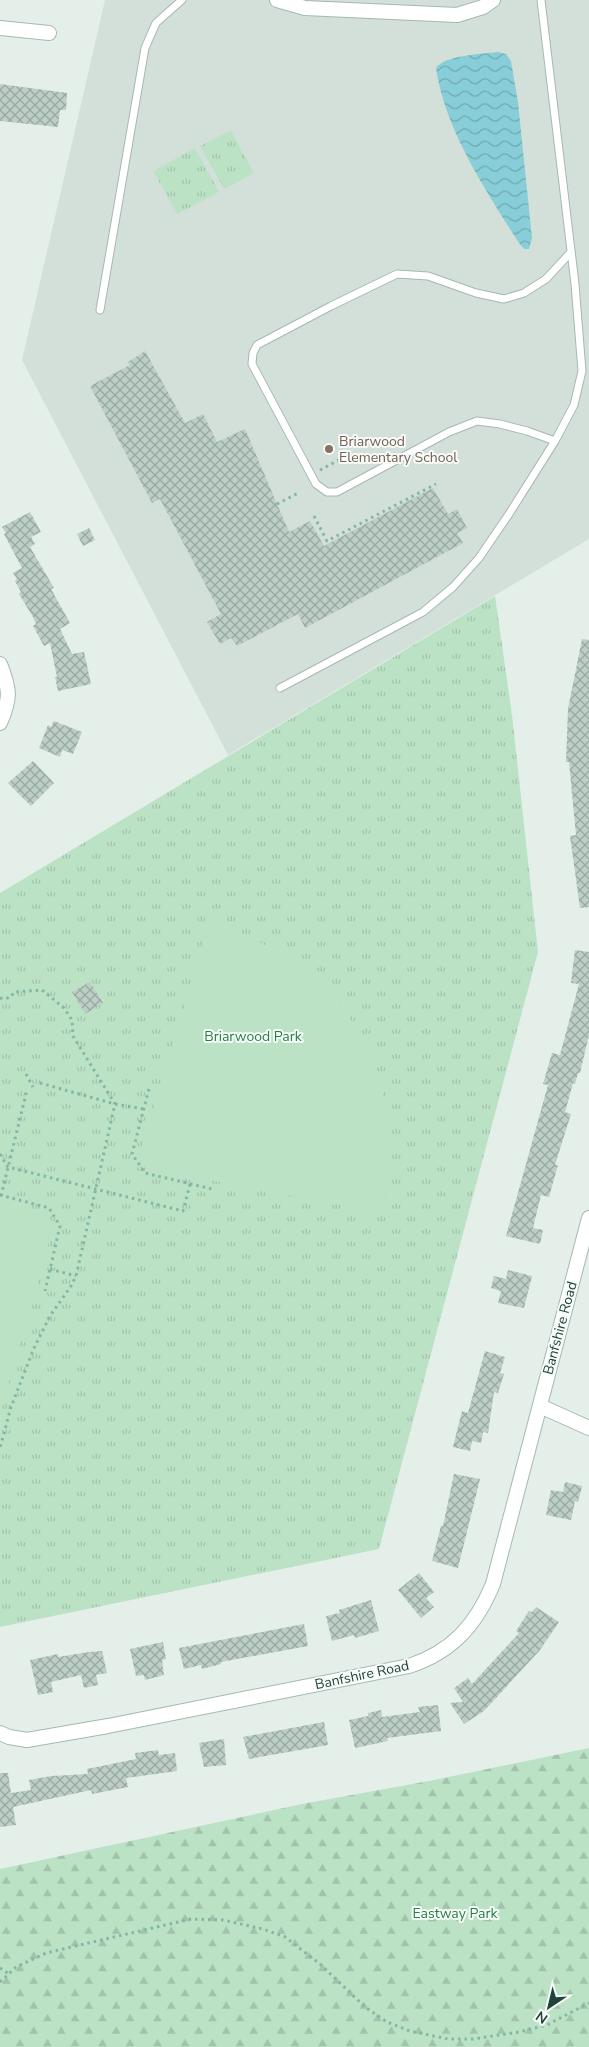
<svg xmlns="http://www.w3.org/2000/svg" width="589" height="2047" viewBox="0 0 589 2047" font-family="'Nunito Sans',sans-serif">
<defs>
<pattern id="grass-tufts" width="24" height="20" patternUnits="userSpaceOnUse" patternTransform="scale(1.25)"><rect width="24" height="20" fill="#bce2c6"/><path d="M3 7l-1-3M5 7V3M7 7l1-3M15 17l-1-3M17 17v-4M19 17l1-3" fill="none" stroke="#a1c3ab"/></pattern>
<pattern id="forest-firs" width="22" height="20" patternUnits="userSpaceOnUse" patternTransform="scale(1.25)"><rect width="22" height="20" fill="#bce2c6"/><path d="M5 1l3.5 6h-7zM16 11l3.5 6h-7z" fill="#a1c3ab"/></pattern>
<pattern id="water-waves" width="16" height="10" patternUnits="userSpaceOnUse" patternTransform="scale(1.25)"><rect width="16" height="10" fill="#88ced9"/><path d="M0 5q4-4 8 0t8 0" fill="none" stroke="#6fa9b1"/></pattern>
<pattern id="building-cross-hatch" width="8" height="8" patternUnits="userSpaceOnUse" patternTransform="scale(1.25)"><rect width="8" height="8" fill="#bccec6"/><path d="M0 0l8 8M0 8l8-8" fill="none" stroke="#98a9a2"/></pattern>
</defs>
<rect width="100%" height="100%" fill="#e5efea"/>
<path fill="#d3e0d9" d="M105,0H589V539L228,755L22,360Z"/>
<g fill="url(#grass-tufts)">
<path d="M231,130L254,173L224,189L200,146Z"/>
<path d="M195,148L219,192L177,214L153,171Z"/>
<path d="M495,596L512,715L538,952L379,1549L0,1627V893Z"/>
</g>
<path fill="url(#forest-firs)" d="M589,1748V2047H0V1869L302,1804L429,1781Z"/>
<g fill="#bce2c6">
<path d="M209,926C234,933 260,941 283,954C322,977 360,1024 376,1067C381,1084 384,1102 387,1119C388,1128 390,1137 391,1146C391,1169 386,1190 381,1213L152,1169L141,1150Z"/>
<path d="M0,1202L45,1211L54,1225L0,1414Z"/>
</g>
<path fill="url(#water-waves)" d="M498,52L506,54L511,61L518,102L532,238L529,249H524L519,243C486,191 445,130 436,68C445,55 482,54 498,52Z"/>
<g fill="url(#building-cross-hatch)">
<path d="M0,84L67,93L66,110H60L58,127L0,121Z"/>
<path d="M145,351L185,423L203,414L217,442L245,429L289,532L310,521L324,546L433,488L448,514L457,509L467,528L457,533L463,543L305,628L298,614L237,646L231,638L220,644L207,622L221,614L160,499L152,503L90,386L130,365L128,362Z"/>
<path d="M30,512L41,532L31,537L35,544L30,547L54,588L51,589L70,623L60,629L72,654L84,652L91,684L58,691L55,677H57L50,643L44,646L33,626L36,624L33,617L19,594L21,592L15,581L17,579L13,573L22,568L4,534L6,533L2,527Z"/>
<path d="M89,528L95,540L83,546L77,534Z"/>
<path d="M582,639L589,640V907L580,908L570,836L576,835L569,762H566L568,709Z"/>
<path d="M54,721L82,732L73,754L62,750L60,757L39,748L48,725L51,727Z"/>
<path d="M33,761L54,783L31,806L8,783Z"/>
<path d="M575,950L589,952V1035L580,1073H578L575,1084L573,1083L565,1112L571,1114L555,1165H558L549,1197L541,1195L533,1228L543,1230L540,1244L506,1236L548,1085L543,1084L552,1053L560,1055L579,984L571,983Z"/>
<path d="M90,982L103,1003L85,1014L72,992Z"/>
<path d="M508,1270L532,1276L524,1308L498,1303L501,1291L491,1288L494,1276L506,1279Z"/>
<path d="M485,1351L505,1357L500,1373L504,1374L498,1393L494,1392L488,1433L483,1432L481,1443L472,1441L470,1451L453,1447L462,1411L468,1413Z"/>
<path d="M454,1474L480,1479L458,1568L432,1561L441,1526H443Z"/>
<path d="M565,1482L582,1486L578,1502L575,1501L571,1520L546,1515L551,1490L563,1492Z"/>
<path d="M419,1573L434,1592L426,1598L434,1607L421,1618L398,1590Z"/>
<path d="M371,1600L379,1631L355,1638L354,1635L332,1641L326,1616L340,1613L339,1610Z"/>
<path d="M536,1607L559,1622L540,1650L484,1711L464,1724L450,1703L463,1702L454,1688L468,1678L472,1684L519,1633L516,1631L529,1611L532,1612Z"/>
<path d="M304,1624L308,1646L221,1662V1664L202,1669L201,1665L184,1669L179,1648Z"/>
<path d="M163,1642L166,1659L162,1660L164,1675L145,1680L144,1675L136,1676L130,1649Z"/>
<path d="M102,1651L107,1673L96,1675L98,1685L84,1688L81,1675L51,1682L53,1692L38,1695L30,1660L58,1654V1657L89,1652Z"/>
<path d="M438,1705L441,1731L387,1738L388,1741L355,1748L349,1720L368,1716V1713L381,1710L382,1717L420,1712L418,1707Z"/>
<path d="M324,1722L328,1745L249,1759L243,1737Z"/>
<path d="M224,1739L226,1765L204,1767L199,1743Z"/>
<path d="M158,1750L159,1755L175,1753L177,1771L126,1778L128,1787L92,1794L91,1790L13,1807L16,1825L0,1827V1773H8L11,1793L31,1790L29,1780L51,1776L88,1774L87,1769L136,1759L135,1753Z"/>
</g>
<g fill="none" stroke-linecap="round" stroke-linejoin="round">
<defs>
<g id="service">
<path d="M100,310L145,48L156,23L182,0"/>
<path d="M555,441L527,431L500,424L477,421L449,432L337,492H327L316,484L252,364L253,353L257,345L331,306L397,274L428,276L476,293L504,299L524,293L546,279L571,252"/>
<path d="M280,688L423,612L453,587L479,558L509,514L555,441L574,405L582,371L575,284L541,0"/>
</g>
<g id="minor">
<path d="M277,0L305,8L457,15L483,7L493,0"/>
<path d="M0,28L49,33"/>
<path d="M0,664C10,689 11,698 0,723"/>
<path d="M540,1406L589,1428"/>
<path d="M0,1733L9,1737L27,1740L108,1726L409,1666C452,1652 476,1625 493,1584L589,1218"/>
</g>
</defs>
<use href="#service" stroke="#a6b8b2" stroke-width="9"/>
<use href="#minor" stroke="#a6b8b2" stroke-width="16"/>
<g stroke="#82b6a5" stroke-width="3" stroke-dasharray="2.5 4" stroke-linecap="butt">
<path d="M320,470L354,452"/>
<path d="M277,504L300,492"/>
<path d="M314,516L327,541L436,484"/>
<path d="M0,998L4,999L11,997L14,992L42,990L64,1008L72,1020L73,1036L115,1104L76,1276L71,1286L50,1316L34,1348L11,1407L0,1448"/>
<path d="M26,1074L33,1087"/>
<path d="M40,1083L115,1104L144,1109"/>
<path d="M149,1089L132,1154L145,1173L212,1189"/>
<path d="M0,1154L8,1167L183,1211L190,1184"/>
<path d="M0,1195L49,1208L60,1226L45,1291"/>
<path d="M1,1196L27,1090"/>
<path d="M50,1269L76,1276"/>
<path d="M0,1968L9,1974"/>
<path d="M0,1982L16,1967L46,1953L191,1919L223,1920L263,1929L285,1937L320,1964L365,2007L387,2022L410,2031L448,2039H473L519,2032L547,2025L589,2003"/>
</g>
<use href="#service" stroke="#fff" stroke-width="7"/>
<use href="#minor" stroke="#fff" stroke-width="14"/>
</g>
<circle fill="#8d6e63" stroke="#f6fbf8" stroke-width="2" cx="329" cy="449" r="5"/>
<g text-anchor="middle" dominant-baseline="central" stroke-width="4" stroke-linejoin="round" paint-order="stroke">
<g font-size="14" fill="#785e54" stroke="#f6fbf8" text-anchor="start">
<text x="339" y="441">Briarwood<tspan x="339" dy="16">Elementary School</tspan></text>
</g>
<g font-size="14" fill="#277f48" stroke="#f6fbf8">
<text x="253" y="1036">Briarwood Park</text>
<text x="455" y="1913">Eastway Park</text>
</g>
<g font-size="14" fill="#21443a" stroke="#f6fbf8">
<text transform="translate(560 1328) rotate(-75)">Banfshire Road</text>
<text transform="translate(362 1675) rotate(-12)">Banfshire Road</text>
</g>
</g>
<g transform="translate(549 2007) rotate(215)" stroke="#f6fbf8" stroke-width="4" paint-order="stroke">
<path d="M0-4L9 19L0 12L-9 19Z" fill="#21443a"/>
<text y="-8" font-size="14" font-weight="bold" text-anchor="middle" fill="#21443a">N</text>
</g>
</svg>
